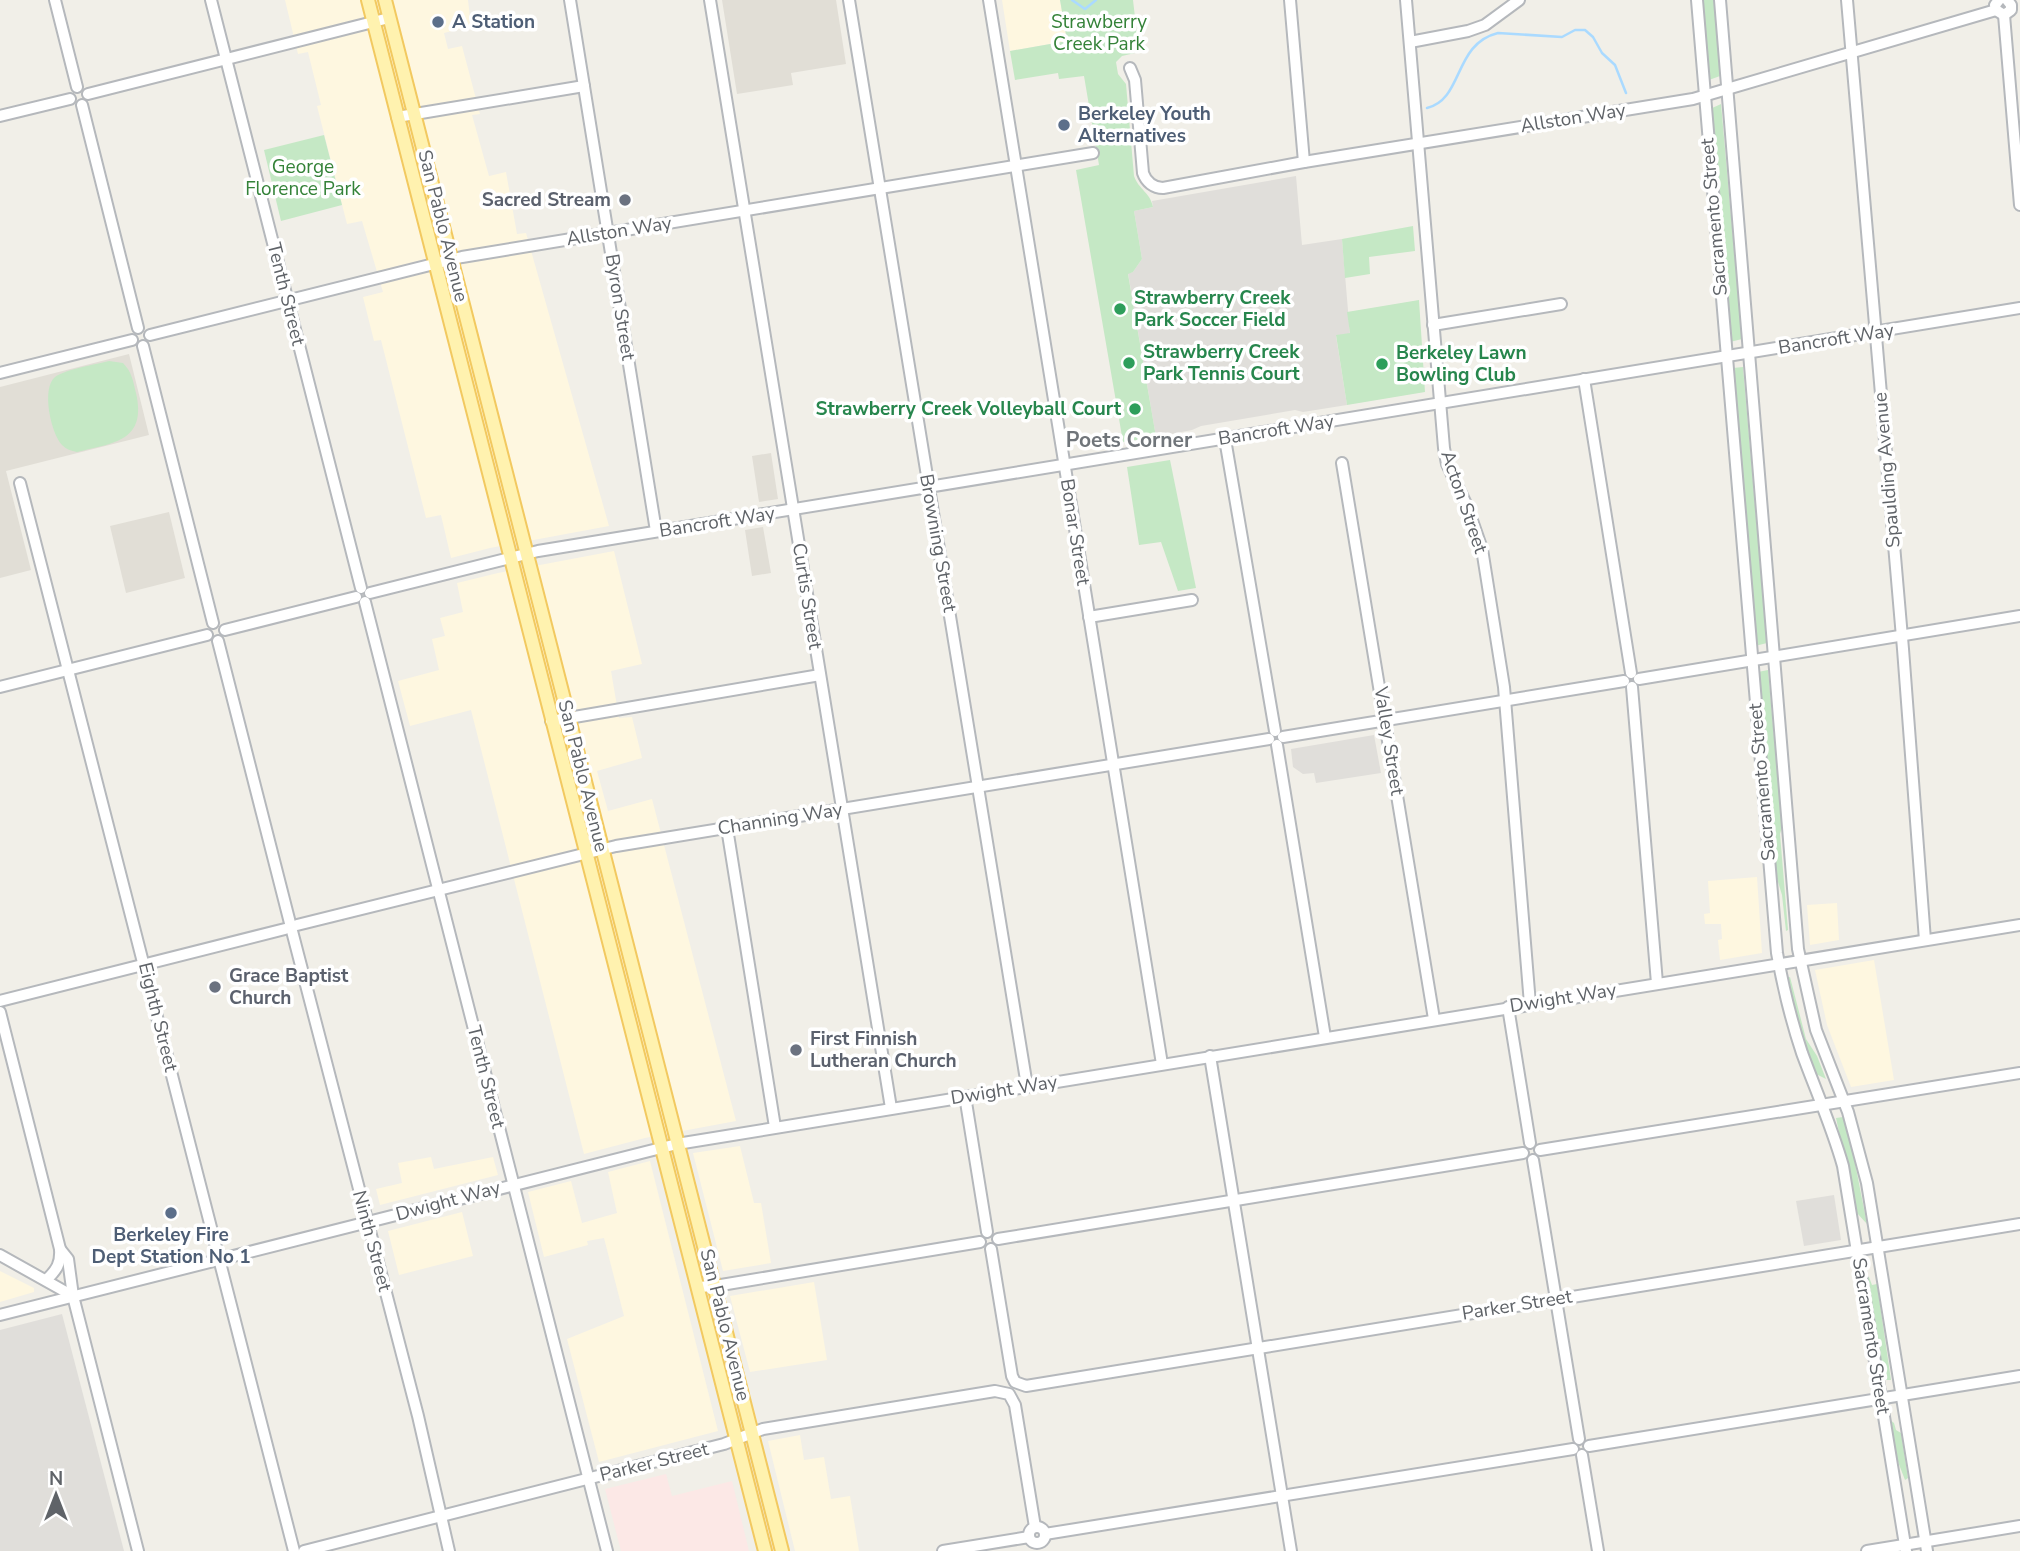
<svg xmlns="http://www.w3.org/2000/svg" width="2020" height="1551" viewBox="0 0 2020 1551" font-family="'Nunito Sans',sans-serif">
<rect width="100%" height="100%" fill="#f1efe8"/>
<g fill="#fef7e0">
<path d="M285,0H468L471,26L444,33L448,49L462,46L480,114L472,115L489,176L506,172L517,234L526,233L609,526L490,548L451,558L441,515L426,518L381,340L374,341L363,297L383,292L362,221L347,224L317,106L321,105L308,52L298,54Z"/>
<path d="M1002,0H1060L1067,41L1010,51Z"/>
<path d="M614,551L642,664L611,671L619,718L632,717L642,758L597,771L608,811L652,799L736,1121L645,1138L584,1154L471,710L410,726L398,681L439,670L432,639L445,636L440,618L463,612L457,583L498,573Z"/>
<path d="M1757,877L1762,953L1720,960L1718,940L1722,939L1721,924H1705L1704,914L1710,913L1708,881Z"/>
<path d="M1837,903L1839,940L1810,945L1807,905Z"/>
<path d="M1874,960L1894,1080L1851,1087L1827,1025L1815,970Z"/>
<path d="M740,1146L754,1203H761L771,1263L723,1271L693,1153Z"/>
<path d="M431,1157L434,1169L493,1157L498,1175L380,1205L376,1189L402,1183L398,1163Z"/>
<path d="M650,1161L718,1431L599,1462L567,1339L624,1316L604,1238L587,1241L588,1245L544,1257L528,1192L571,1181L582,1223L617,1213L608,1172Z"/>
<path d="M462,1212L473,1256L399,1275L388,1231Z"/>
<path d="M0,1271L34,1288V1292L0,1302Z"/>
<path d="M814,1282L827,1360L750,1372L730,1296Z"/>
<path d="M800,1435L804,1460L824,1457L831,1499L850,1496L859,1551H795L768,1441Z"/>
</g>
<g fill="#e0deda">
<path d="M1296,176L1302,245L1342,239L1350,334L1336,336L1347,405L1303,412L1295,410L1201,426L1192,430L1156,437L1128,273L1133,272L1142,259L1134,211L1153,207L1152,201Z"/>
<path d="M1374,735L1381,773L1316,783L1314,773L1303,774L1293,767L1291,749Z"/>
<path d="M1834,1195L1841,1240L1804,1246L1796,1201Z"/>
<path d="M62,1314L124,1551H0V1330Z"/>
</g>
<g fill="#e1ded6">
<path d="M722,0H836L846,64L791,73L793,85L737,94Z"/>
<path d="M129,354L149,435L6,471L31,570L0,578V387Z"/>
<path d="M771,453L778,499L759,502L752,456Z"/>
<path d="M169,512L185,578L126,593L110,526Z"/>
<path d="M763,527L771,573L752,576L745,530Z"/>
</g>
<path fill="#fce8e6" d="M666,1474L672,1496L732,1481L749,1551H621L605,1489Z"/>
<g fill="#c5e8c5">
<path d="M1060,0H1133L1139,52L1122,56L1116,62L1118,74L1126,84L1134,176C1139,190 1150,192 1153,207L1134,211L1142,259L1133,272L1128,274L1156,437L1123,442L1076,170L1099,165L1084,76L1059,79L1058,73L1015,80L1010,51L1067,41Z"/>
<path d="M1701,0H1714L1720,76L1709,80Z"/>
<path d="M1721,104L1742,339L1730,342L1710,109Z"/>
<path d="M324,135L342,205L281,221L264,150Z"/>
<path d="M1413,226L1415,251L1369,257L1370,274L1345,278L1342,239Z"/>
<path d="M1419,300L1425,392L1347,405L1336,335L1350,333L1347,312Z"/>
<path d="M109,361L123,363C132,372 133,381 136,393C147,441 114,443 77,452C71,451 66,449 62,445C51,434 41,388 55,377C66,369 94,365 109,361Z"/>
<path d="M1743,367L1767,643L1755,646L1733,368Z"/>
<path d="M1170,460L1196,588L1178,591L1161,542L1139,545L1127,467Z"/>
<path d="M1768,670L1782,827L1780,834L1788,930L1786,931L1782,895L1775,872L1772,834L1769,825L1758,672Z"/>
<path d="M1790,977L1806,1039L1817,1056L1826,1079L1816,1074L1794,1011L1787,978Z"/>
<path d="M1843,1117L1852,1148L1867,1224L1856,1212L1836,1118Z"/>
<path d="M1867,1277H1869L1872,1285L1877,1284L1891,1380H1884L1882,1375Z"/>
<path d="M1890,1420L1894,1423L1896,1430L1901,1433L1908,1478L1905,1480L1895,1454Z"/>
</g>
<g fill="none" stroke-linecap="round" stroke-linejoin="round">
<g stroke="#aadaff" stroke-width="2.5">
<path d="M1072,0L1085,9L1096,0"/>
<path d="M1427,108C1464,99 1453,44 1498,33L1562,37L1575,30H1585L1593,37L1602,53L1615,65L1626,93"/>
</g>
<defs>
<g id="minor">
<path d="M55,0L77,87"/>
<path d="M211,0L361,588"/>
<path d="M570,0L656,531"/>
<path d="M710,0L891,1108"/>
<path d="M849,0L1027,1086"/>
<path d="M989,0L1162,1064"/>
<path d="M1290,0L1304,162"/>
<path d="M1406,0L1444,448L1447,464L1467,506L1482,549L1504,687L1530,1004"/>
<path d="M1697,0L1777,953C1783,987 1791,1020 1802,1053C1816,1091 1832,1127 1843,1166L1906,1551"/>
<path d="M1720,0L1798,949L1816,1030L1848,1112L1867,1183L1927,1551"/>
<path d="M1847,0L1903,649L1925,940"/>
<path d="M1999,0L1995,5L1996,10L2004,15L2011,10V5L2007,0"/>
<path d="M2004,15L2020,205"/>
<path d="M1410,42L1468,31L1485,25L1519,0"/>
<path d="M1130,68L1135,80L1143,173C1146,182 1154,188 1163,188L1304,162L1693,99L1996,10"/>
<path d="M88,94L389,18"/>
<path d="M82,105L138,328"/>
<path d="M0,116L70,99"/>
<path d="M397,117L584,86"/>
<path d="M1433,325L1561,304"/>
<path d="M150,335L462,257L1093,153"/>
<path d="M143,346L213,623"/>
<path d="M0,373L132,340"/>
<path d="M1584,379L1631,673"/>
<path d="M1225,439L1275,731"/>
<path d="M1342,463L1434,1019"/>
<path d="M20,483L294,1551"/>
<path d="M370,593L538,551L2020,308"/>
<path d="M365,602L607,1551"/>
<path d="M1089,617L1192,600"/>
<path d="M225,630L356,597"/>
<path d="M218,641L290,923"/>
<path d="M1639,679L2020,616"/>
<path d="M0,687L207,635"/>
<path d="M1632,687L1657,983"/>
<path d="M551,721L820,675"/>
<path d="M1283,737L1624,681"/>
<path d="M1277,745L1325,1037"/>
<path d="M727,828L775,1127"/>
<path d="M297,925L616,846L1269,739"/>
<path d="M292,931L418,1416L449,1551"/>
<path d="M0,1001L285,929"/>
<path d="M1508,1007L1530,1143"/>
<path d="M0,1012L60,1249C61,1263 57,1270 46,1280"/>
<path d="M1210,1056L1291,1551"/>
<path d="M965,1096L987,1232"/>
<path d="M1540,1150L2020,1073"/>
<path d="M1533,1160L1579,1439"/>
<path d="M998,1239L1523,1153"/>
<path d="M60,1249L68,1259L73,1296L138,1551"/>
<path d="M991,1249L1012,1376L1015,1382L1026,1386L2020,1224"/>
<path d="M0,1255L73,1296"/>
<path d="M697,1287L715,1286L980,1242"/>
<path d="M0,1315L677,1144L2020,925"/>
<path d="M1589,1446L2020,1376"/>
<path d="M1582,1455L1598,1551"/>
<circle cx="1037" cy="1535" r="8"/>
<path d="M1045,1534L1573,1449"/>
<path d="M304,1551L724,1444L763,1429L995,1391L1009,1394L1015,1405L1035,1527"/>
<path d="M943,1551L1029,1537"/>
<path d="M1867,1551L2020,1526"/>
</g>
<g id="major">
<path d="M368,0L765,1551"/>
<path d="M385,0L782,1551"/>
</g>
</defs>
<use href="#minor" stroke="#b5b8bc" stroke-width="14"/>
<use href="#major" stroke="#f2c960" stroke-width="16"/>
<use href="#minor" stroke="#fff" stroke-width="10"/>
<use href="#major" stroke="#fff2af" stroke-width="12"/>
</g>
<g fill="#5c6f8a" stroke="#fff" stroke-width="2.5">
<circle cx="438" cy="22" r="7"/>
<circle cx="1064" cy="125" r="7"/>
<circle cx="171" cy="1213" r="7"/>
</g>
<g fill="#6b7280" stroke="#fff" stroke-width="2.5">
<circle cx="625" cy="200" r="7"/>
<circle cx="215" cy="987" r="7"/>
<circle cx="796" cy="1050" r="7"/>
</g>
<g fill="#2e9e5b" stroke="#fff" stroke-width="2.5">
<circle cx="1120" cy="309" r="7"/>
<circle cx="1129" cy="363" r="7"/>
<circle cx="1382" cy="364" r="7"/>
<circle cx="1135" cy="409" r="7"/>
</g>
<g text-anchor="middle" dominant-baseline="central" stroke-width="7" stroke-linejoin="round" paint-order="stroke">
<g font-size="19" font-weight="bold" fill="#4e5e75" stroke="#fff" text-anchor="start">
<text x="452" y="22">A Station</text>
<text x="1078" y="114">Berkeley Youth<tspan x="1078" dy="22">Alternatives</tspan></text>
<text x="171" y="1235" text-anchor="middle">Berkeley Fire<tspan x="171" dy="22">Dept Station No 1</tspan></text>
</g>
<g font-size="19" fill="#348238" stroke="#fff">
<text x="1099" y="22">Strawberry<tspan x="1099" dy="22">Creek Park</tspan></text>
<text x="303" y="167">George<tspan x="303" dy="22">Florence Park</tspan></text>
</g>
<g font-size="19" fill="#5f6368" stroke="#fff">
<text transform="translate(1573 118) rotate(-9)">Allston Way</text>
<text transform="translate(1714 217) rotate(-95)">Sacramento Street</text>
<text transform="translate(443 226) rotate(76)">San Pablo Avenue</text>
<text transform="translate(619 231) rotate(-9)">Allston Way</text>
<text transform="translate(286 294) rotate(76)">Tenth Street</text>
<text transform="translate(620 307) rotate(81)">Byron Street</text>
<text transform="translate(1836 339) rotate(-9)">Bancroft Way</text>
<text transform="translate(1276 430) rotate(-9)">Bancroft Way</text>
<text transform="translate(1887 470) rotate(-95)">Spaulding Avenue</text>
<text transform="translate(1464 502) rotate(71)">Acton Street</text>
<text transform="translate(717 522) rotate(-9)">Bancroft Way</text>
<text transform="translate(1075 532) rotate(81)">Bonar Street</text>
<text transform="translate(938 543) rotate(80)">Browning Street</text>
<text transform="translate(807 596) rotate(81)">Curtis Street</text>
<text transform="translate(1389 741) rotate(81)">Valley Street</text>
<text transform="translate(583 776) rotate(76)">San Pablo Avenue</text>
<text transform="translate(1762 782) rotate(-95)">Sacramento Street</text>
<text transform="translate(780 819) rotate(-9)">Channing Way</text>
<text transform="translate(1563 998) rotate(-9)">Dwight Way</text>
<text transform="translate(158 1017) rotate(76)">Eighth Street</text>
<text transform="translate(486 1077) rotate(76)">Tenth Street</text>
<text transform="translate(1004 1090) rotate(-9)">Dwight Way</text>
<text transform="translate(448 1201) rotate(-15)">Dwight Way</text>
<text transform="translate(372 1241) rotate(75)">Ninth Street</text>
<text transform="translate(1517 1305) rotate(-9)">Parker Street</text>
<text transform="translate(725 1325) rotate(76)">San Pablo Avenue</text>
<text transform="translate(1871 1336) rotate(81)">Sacramento Street</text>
<text transform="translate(654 1462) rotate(-14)">Parker Street</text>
</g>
<g font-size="19" font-weight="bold" fill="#5b616d" stroke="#fff" text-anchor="start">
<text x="611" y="200" text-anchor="end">Sacred Stream</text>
<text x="229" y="976">Grace Baptist<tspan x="229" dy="22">Church</tspan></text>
<text x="810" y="1039">First Finnish<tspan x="810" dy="22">Lutheran Church</tspan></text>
</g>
<g font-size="19" font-weight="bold" fill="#27864d" stroke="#fff" text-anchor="start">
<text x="1134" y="298">Strawberry Creek<tspan x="1134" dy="22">Park Soccer Field</tspan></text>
<text x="1143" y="352">Strawberry Creek<tspan x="1143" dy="22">Park Tennis Court</tspan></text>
<text x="1396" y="353">Berkeley Lawn<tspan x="1396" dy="22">Bowling Club</tspan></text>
<text x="1121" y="409" text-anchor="end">Strawberry Creek Volleyball Court</text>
</g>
<g font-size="21" font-weight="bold" fill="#70757a" stroke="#fff">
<text x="1129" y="440">Poets Corner</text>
</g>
</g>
<g transform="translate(56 1495)" stroke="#ffffff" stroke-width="5" paint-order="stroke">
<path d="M0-5L12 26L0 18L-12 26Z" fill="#5f6368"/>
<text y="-10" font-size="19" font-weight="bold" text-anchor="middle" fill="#5f6368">N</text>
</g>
</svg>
